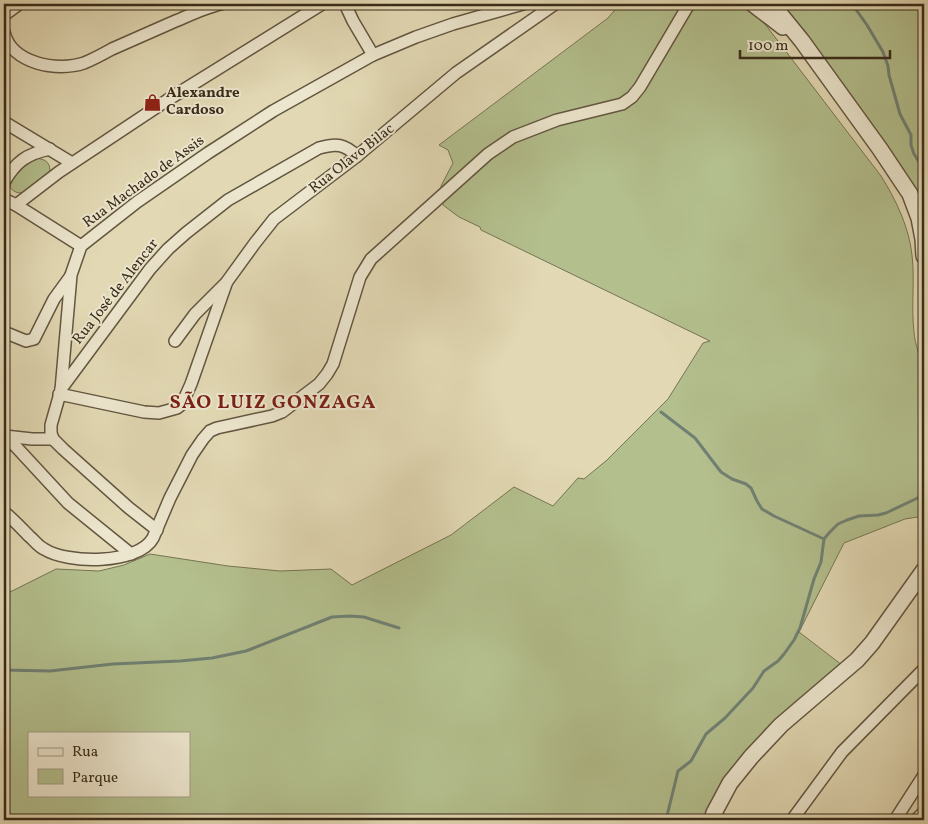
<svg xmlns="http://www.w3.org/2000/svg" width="928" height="824" viewBox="0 0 928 824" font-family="Vollkorn,serif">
<rect width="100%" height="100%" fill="#e2d9b4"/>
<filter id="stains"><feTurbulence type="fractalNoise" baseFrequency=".004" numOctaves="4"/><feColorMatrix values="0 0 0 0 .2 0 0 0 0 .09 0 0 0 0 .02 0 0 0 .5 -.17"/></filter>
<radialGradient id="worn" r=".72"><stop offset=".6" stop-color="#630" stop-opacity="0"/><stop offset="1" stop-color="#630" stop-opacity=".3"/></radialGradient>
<g fill="#b3bf8d" stroke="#767553" fill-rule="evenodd">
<path d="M620,4H747L765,24L881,176C896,200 909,227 912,255C915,280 911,306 914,332C915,345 920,357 924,369V516L905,519L844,543L799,632L842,665L773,726L708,820H4V595L56,569L99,571L124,565L150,554L228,566L280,571L331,569L352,585L451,535L514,487L553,506L578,478L584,479L607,460L668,399L703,343L710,341L481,230L480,227L459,217L443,205L441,186L453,163L448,150L439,145L608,18ZM29,733H189V795H29Z"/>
<path d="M771,4H924V227L918,208Z"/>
<path d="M35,158C44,159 50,161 50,171L48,174C38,182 21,203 10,187C12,180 17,169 23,164C26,161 31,160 35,158Z"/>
</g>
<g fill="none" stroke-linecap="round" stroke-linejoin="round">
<g stroke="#708174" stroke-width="3">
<path d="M852,4L867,25L883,52L888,66L889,75L900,114L911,135V145L914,154L924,170"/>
<path d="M916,4L924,14"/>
<path d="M661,412L695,438L721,472L732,479L746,484L751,488L757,501L762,509L774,516L824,539"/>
<path d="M4,670L50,671L113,664L180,661L212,658L246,651L332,617L350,616L364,617L399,628"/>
<path d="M666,820L678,771L691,761L706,734L725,718L753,688L764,671L778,661L784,654L794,640L800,628L814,579L821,562L824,539L829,533L838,524L847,520L859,516L878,515L886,513L924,495"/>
</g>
<defs>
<g id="minor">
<path d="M345,4L353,21L373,55"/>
<path d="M4,15L19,4"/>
<path d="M4,32C11,64 58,72 84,63C94,59 103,54 112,49C132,40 151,32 171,23C188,16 204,8 221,4"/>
<path d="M4,122L72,163"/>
<path d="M4,182C16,162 26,154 50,149"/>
<path d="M4,199L16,205L81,246"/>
<path d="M16,205L59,172L169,99L322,4"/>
<path d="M4,332L26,341L34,339L54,299L70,277"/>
<path d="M175,341L195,314L226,283L255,243L274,219L357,156L456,73L555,4"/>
<path d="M61,389L150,269L168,249L186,233L228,200L319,148C337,143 344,144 357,156"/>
<path d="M59,394L144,412L159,413L177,408L182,404L191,384L226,284"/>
<path d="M5,436L32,439H53"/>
<path d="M7,437L68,503L131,554"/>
<path d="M4,512C13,519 21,528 29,536C34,540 38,546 44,549C67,564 138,565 153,538L170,498L192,455L203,439L210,431L217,428L272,416L282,412L319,384L327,374L333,364L360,277L371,259L488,154L513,137L557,120L622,104L632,97L640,87L689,4"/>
<path d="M157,530L129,508L63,449L53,439L51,433V425L61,390L71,275L81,246L137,202L208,153L273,111L373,55L416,37L453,24L523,4"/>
<path d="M792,820L842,752L924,669"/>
<path d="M895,820L924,775"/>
<path d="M916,820L924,812"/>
</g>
<g id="tertiary">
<path d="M753,4L783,27"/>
<path d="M772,4L802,41L880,149L910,194L919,218L923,239L924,256"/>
<path d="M712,820L714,813L730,783L751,757L781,725L857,660L872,643L924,570"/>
</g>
</defs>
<use href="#minor" stroke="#635640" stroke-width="14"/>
<use href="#tertiary" stroke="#635640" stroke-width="18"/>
<use href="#minor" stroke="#ece6ce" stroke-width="11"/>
<use href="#tertiary" stroke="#ece6ce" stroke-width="15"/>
</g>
<defs>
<symbol id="shop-bare" viewBox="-9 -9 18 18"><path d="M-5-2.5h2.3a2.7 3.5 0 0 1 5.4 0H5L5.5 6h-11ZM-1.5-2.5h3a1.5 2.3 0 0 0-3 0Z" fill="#8f2418" stroke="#ece6ce" stroke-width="2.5" paint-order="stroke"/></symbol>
</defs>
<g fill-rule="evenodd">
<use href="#shop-bare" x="140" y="90" width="25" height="25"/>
</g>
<g text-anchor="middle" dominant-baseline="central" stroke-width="4" stroke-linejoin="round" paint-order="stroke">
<g font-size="15" font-weight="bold" fill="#392b19" stroke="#ece6ce" text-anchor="start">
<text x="166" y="93">Alexandre<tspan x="166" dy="17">Cardoso</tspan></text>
</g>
<g font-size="15" fill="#392b19" stroke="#ece6ce">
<text transform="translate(352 159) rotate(-38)">Rua Olavo Bilac</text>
<text transform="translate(144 182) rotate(-36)">Rua Machado de Assis</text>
<text transform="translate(116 292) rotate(-52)">Rua José de Alencar</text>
</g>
<g font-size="20" font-weight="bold" letter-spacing="1" fill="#7a1f14" stroke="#ece6ce">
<text x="273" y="403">SÃO LUIZ GONZAGA</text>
</g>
</g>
<rect width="928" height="824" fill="none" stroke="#e2d9b4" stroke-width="20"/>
<rect x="5" y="5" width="918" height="814" fill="none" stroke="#392b19" stroke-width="2.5"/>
<rect x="10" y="10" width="908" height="804" fill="none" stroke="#392b19"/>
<rect x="28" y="732" width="162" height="65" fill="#ece6ce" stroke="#a49b86"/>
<rect x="38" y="748" width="25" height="8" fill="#ece6ce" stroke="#a49b86"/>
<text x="72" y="756" font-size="15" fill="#392b19">Rua</text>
<rect x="38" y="769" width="25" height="15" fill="#b3bf8d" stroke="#a49b86"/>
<text x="72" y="782" font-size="15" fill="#392b19">Parque</text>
<path d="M740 50v8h150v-8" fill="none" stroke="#392b19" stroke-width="2.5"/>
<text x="748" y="50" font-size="15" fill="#392b19" stroke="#ece6ce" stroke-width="4" paint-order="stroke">100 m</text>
<rect width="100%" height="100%" filter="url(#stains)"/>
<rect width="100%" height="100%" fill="url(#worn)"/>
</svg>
